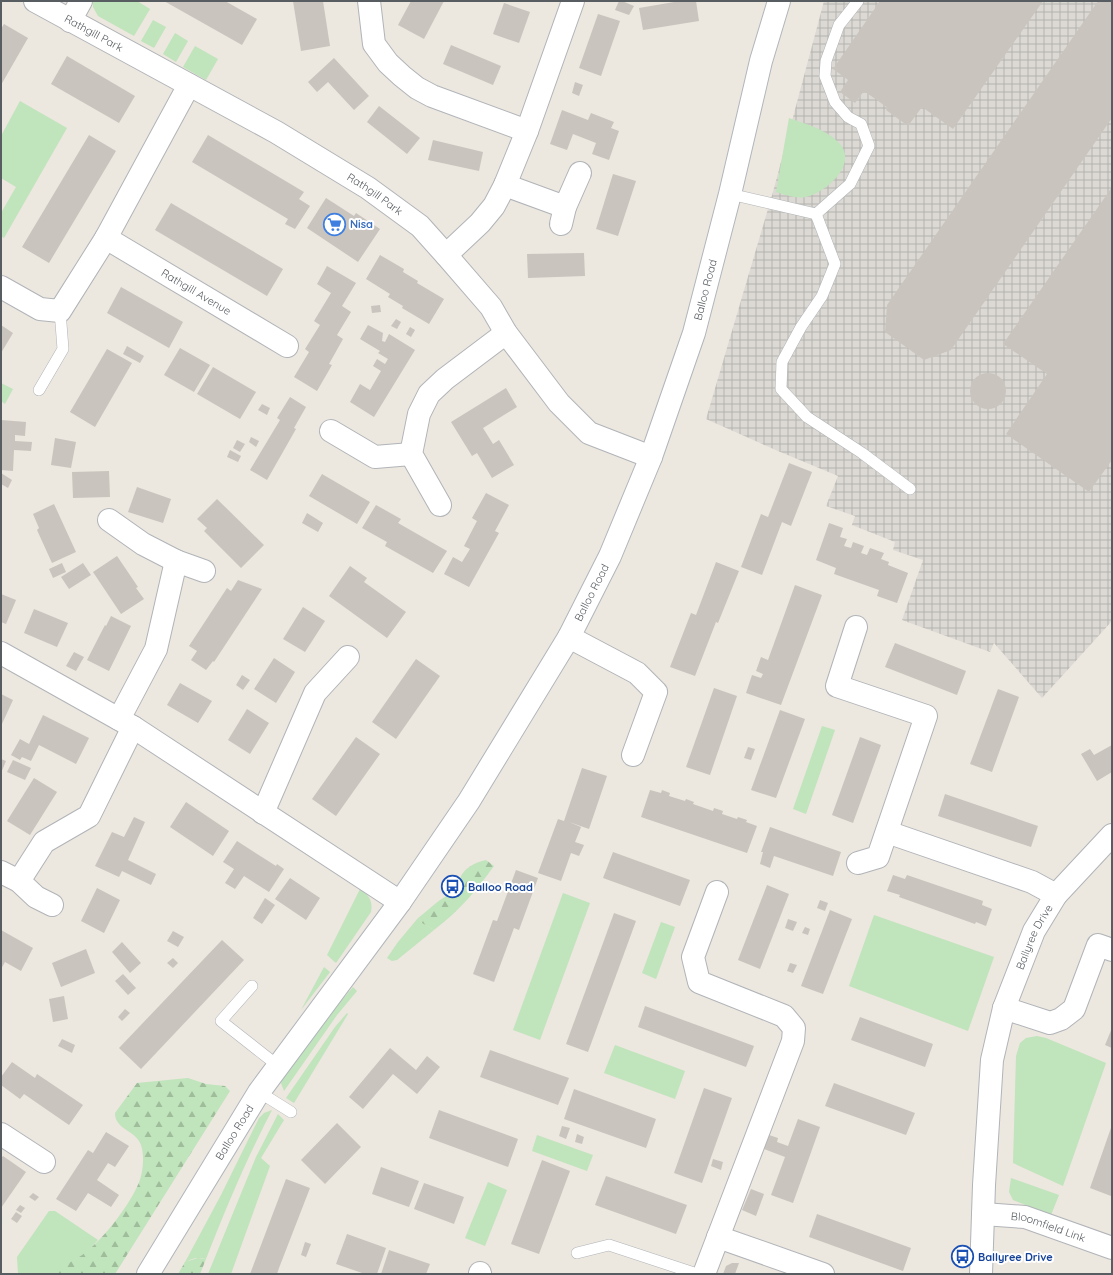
<svg xmlns="http://www.w3.org/2000/svg" width="1113" height="1275" viewBox="0 0 1113 1275" font-family="Quicksand,sans-serif">
<defs>
<pattern id="industrial-grid" width="8" height="8" patternUnits="userSpaceOnUse"><rect width="8" height="8" fill="#dcd9d4"/><path d="M0 4h8M4 0v8" fill="none" stroke="#b5b3af"/></pattern>
<pattern id="forest-firs" width="22" height="20" patternUnits="userSpaceOnUse"><rect width="22" height="20" fill="#c0e4bb"/><path d="M5 1l3.5 6h-7zM16 11l3.5 6h-7z" fill="#9fbc9b"/></pattern>
</defs>
<rect width="100%" height="100%" fill="#ece7df"/>
<path fill="url(#industrial-grid)" d="M824,1H1112V621L1042,698L994,643L990,652L902,620L923,560L893,550L895,542L852,525L855,516L826,506L838,476L778,451L706,419L773,192Z"/>
<g fill="#c0e4bb">
<path d="M93,1H137L150,9L134,36L98,16L93,7Z"/>
<path d="M153,20L166,27L154,48L141,41Z"/>
<path d="M175,33L188,41L176,62L163,54Z"/>
<path d="M195,46L218,59L206,80L183,67Z"/>
<path d="M20,101L67,128L4,238L1,236V213L16,187L1,178V136Z"/>
<path d="M789,118C806,124 828,130 840,144C858,165 825,193 806,197C796,199 786,195 776,192Z"/>
<path d="M1,383L13,389L5,404L1,401Z"/>
<path d="M822,726L835,730L806,814L793,809Z"/>
<path d="M360,889C369,895 373,901 371,912L336,963L327,955Z"/>
<path d="M563,893L590,903L540,1040L513,1030Z"/>
<path d="M874,915L994,957L968,1031L849,986Z"/>
<path d="M418,918L422,923L434,930L397,960L392,961L387,958L398,942Z"/>
<path d="M661,922L675,927L656,979L642,973Z"/>
<path d="M324,967L330,972L301,1010Z"/>
<path d="M353,987L357,991L337,1015L284,1091L281,1083L282,1079L323,1022Z"/>
<path d="M347,1013L348,1014L294,1103L286,1098L335,1027Z"/>
<path d="M1037,1036L1046,1038L1106,1063L1063,1186L1013,1163L1016,1056L1020,1043L1026,1038Z"/>
<path d="M615,1045L685,1071L675,1099L604,1073Z"/>
<path d="M272,1110C246,1160 226,1208 206,1259C198,1257 190,1258 184,1264L221,1195L259,1118L264,1113Z"/>
<path d="M278,1114L284,1120L261,1158L270,1166L231,1274H208L256,1157Z"/>
<path d="M537,1135L593,1155L587,1171L532,1151Z"/>
<path d="M1011,1178L1059,1195L1051,1215L1013,1200L1009,1192Z"/>
<path d="M488,1182L507,1190L485,1246L465,1238Z"/>
<path d="M49,1211H55L98,1240L87,1252L53,1274H18L17,1257Z"/>
</g>
<g fill="url(#forest-firs)">
<path d="M486,860L494,866C475,892 459,911 434,930L422,923L418,918C426,912 432,906 440,900C444,897 449,895 453,892C458,888 458,884 460,879C463,868 476,862 486,860Z"/>
<path d="M188,1078L206,1084L225,1086L230,1091L115,1274H53C63,1265 76,1260 86,1252C105,1237 127,1208 137,1187C143,1175 145,1157 141,1145C136,1130 115,1130 115,1113L137,1083Z"/>
<path d="M198,1258L206,1259L200,1274H178L185,1262Z"/>
</g>
<g fill="#cac4be">
<path d="M164,1H225L257,19L242,45Z"/>
<path d="M293,1H323L330,46L301,51Z"/>
<path d="M411,1H444L424,39L398,25Z"/>
<path d="M619,1H622L634,6L629,15L615,10Z"/>
<path d="M680,1H696L699,21L643,30L639,8Z"/>
<path d="M880,1H1043L953,129L922,107L908,126L886,110L888,108L864,91L855,103L840,92L848,80L833,69Z"/>
<path d="M1098,1H1112V118L951,350L924,360L885,332L887,305Z"/>
<path d="M504,3L530,12L519,43L493,34Z"/>
<path d="M598,14L620,21L601,76L579,68Z"/>
<path d="M4,24L28,38L1,85V29Z"/>
<path d="M451,45L501,66L493,85L443,64Z"/>
<path d="M67,56L135,96L119,123L51,84Z"/>
<path d="M334,58L369,96L354,110L328,82L317,92L308,82Z"/>
<path d="M575,82L583,85L579,96L572,93Z"/>
<path d="M379,106L420,138L407,154L367,122Z"/>
<path d="M562,110L588,120L591,113L614,122L611,128L619,131L609,160L592,154L596,143L573,134L567,150L550,144Z"/>
<path d="M89,135L116,151L49,263L22,247Z"/>
<path d="M208,135L304,192L299,199L310,206L295,229L285,224L288,219L192,162Z"/>
<path d="M433,140L483,152L479,171L428,160Z"/>
<path d="M613,174L636,181L618,236L596,229Z"/>
<path d="M1112,187V460L1089,492L1006,434L1047,374L1003,344Z"/>
<path d="M326,198L354,216L356,213L380,229L358,262L307,228Z"/>
<path d="M171,203L283,269L267,296L155,230Z"/>
<path d="M584,253L585,276L528,278L527,254Z"/>
<path d="M380,255L404,269L403,272L418,281L417,283L444,299L429,324L402,308L403,306L388,297L390,294L366,279Z"/>
<path d="M327,266L356,283L342,306L351,312L337,335L343,339L329,364L332,365L317,391L294,377L309,352L305,349L320,325L314,321L331,293L317,284Z"/>
<path d="M121,287L183,322L169,348L107,313Z"/>
<path d="M380,305L381,312L372,313L371,306Z"/>
<path d="M396,319L401,322L397,329L391,326Z"/>
<path d="M1,325L13,333L1,353Z"/>
<path d="M368,325L383,333L382,341L385,342L389,334L415,350L374,417L350,402L360,384L370,390L381,371L373,366L377,359L385,364L388,359L378,353L380,351L360,339Z"/>
<path d="M410,327L415,330L411,337L406,334Z"/>
<path d="M127,346L144,356L140,363L123,354Z"/>
<path d="M180,348L210,365L194,392L164,375Z"/>
<path d="M107,349L132,363L95,427L70,412Z"/>
<path d="M213,367L256,392L240,419L197,394Z"/>
<circle cx="988" cy="391" r="18"/>
<path d="M506,388L517,407L483,428L493,444L499,440L514,465L492,478L477,453L472,456L451,422Z"/>
<path d="M290,397L306,407L294,428L296,429L267,480L250,470L280,420L277,418Z"/>
<path d="M262,404L270,408L267,415L258,410Z"/>
<path d="M1,420L26,422L25,436L15,435V441L32,442L31,451L14,450L13,471L1,470Z"/>
<path d="M251,437L259,441L256,447L249,442Z"/>
<path d="M55,438L76,442L71,468L51,465Z"/>
<path d="M237,440L245,444L240,452L233,448Z"/>
<path d="M230,450L241,456L238,462L227,457Z"/>
<path d="M789,463L812,472L791,526L782,522L762,575L741,567L761,514L768,517Z"/>
<path d="M109,471L110,497L73,498L72,472Z"/>
<path d="M1,473L12,480L8,488L1,484Z"/>
<path d="M322,474L370,502L357,524L309,496Z"/>
<path d="M137,487L171,499L163,523L128,512Z"/>
<path d="M486,493L509,505L495,531L499,533L469,587L444,574L453,557L462,562L470,549L464,546L477,521L472,518Z"/>
<path d="M217,499L264,545L241,568L204,531L207,528L197,519Z"/>
<path d="M54,504L76,552L52,563L37,530L39,528L33,514Z"/>
<path d="M376,505L401,519L398,523L447,551L433,573L385,546L387,542L362,528Z"/>
<path d="M307,513L323,523L318,532L302,523Z"/>
<path d="M829,523L843,528L840,537L847,539L844,546L851,548L853,542L864,546L861,553L867,555L870,548L884,553L881,559L889,562L888,565L908,573L897,603L877,596L879,590L834,574L836,568L816,560Z"/>
<path d="M117,556L138,587L136,588L144,599L121,614L93,572Z"/>
<path d="M716,562L739,571L718,623L716,622L695,676L670,667L691,613L696,615Z"/>
<path d="M62,563L66,572L53,578L49,569Z"/>
<path d="M83,563L91,575L69,589L61,577Z"/>
<path d="M350,566L367,578L364,582L406,612L387,638L329,596Z"/>
<path d="M238,580L262,589L214,662L213,661L206,670L191,660L197,651L189,646L227,588L231,591Z"/>
<path d="M795,585L822,595L781,705L746,693L752,675L761,678L763,674L756,671L761,657L768,660Z"/>
<path d="M1,594L16,600L6,624L1,622Z"/>
<path d="M303,607L325,621L305,652L283,639Z"/>
<path d="M34,609L68,623L57,647L24,633Z"/>
<path d="M111,616L131,626L109,671L87,660L105,625L106,626Z"/>
<path d="M895,643L966,671L957,695L885,667Z"/>
<path d="M74,652L84,657L76,671L66,666Z"/>
<path d="M274,658L295,672L276,703L254,689Z"/>
<path d="M416,659L440,676L396,739L372,722Z"/>
<path d="M242,675L250,680L243,690L236,685Z"/>
<path d="M180,683L212,701L198,723L167,705Z"/>
<path d="M714,688L737,696L710,775L686,767Z"/>
<path d="M998,689L1019,697L992,772L970,764Z"/>
<path d="M1,694L13,700L1,726Z"/>
<path d="M247,709L269,723L250,754L228,740Z"/>
<path d="M780,710L805,719L776,798L751,790Z"/>
<path d="M43,715L89,738L76,764L39,745L31,761L22,757L20,760L11,755L20,739L29,744Z"/>
<path d="M356,737L380,754L336,816L312,799Z"/>
<path d="M860,737L881,745L853,823L832,815Z"/>
<path d="M1112,745V772L1097,781L1081,754L1090,749L1094,755Z"/>
<path d="M748,747L755,749L751,760L744,758Z"/>
<path d="M1,759L6,761L1,773Z"/>
<path d="M13,760L31,768L25,780L7,772Z"/>
<path d="M582,768L607,776L589,829L569,822L581,827L575,842L584,845L579,856L571,853L561,881L538,873L558,819L564,821Z"/>
<path d="M34,778L57,792L30,835L7,821Z"/>
<path d="M650,790L661,793L662,790L670,793L669,796L685,801L686,799L694,802L693,804L713,811L714,808L723,811L722,814L737,819L738,817L747,820L746,822L757,826L747,853L641,817Z"/>
<path d="M945,794L1038,826L1031,847L938,816Z"/>
<path d="M186,802L229,831L213,856L170,827Z"/>
<path d="M134,817L145,822L128,860L156,874L151,885L122,871L119,877L95,866L112,832L124,837Z"/>
<path d="M770,827L841,852L833,876L774,856L770,868L760,864L763,852H761Z"/>
<path d="M237,841L276,866L277,864L284,869L269,892L244,876L235,889L225,883L234,869L223,862Z"/>
<path d="M613,852L690,880L680,906L603,878Z"/>
<path d="M516,870L538,878L519,930L514,928L494,982L473,974L493,920L497,921Z"/>
<path d="M893,875L905,879L907,875L983,901L982,905L992,909L986,926L976,922L975,924L899,897L900,895L887,891Z"/>
<path d="M290,878L320,898L306,920L275,899Z"/>
<path d="M767,885L789,894L760,969L738,960Z"/>
<path d="M97,888L120,900L104,933L81,921Z"/>
<path d="M265,898L275,905L262,924L253,918Z"/>
<path d="M820,900L828,903L825,911L817,908Z"/>
<path d="M830,910L852,919L823,994L801,986Z"/>
<path d="M614,913L636,921L588,1052L566,1044Z"/>
<path d="M788,919L797,922L793,931L785,928Z"/>
<path d="M805,927L810,929L808,935L802,933Z"/>
<path d="M1,930L33,948L21,971L5,962L1,969Z"/>
<path d="M173,931L184,937L178,947L167,941Z"/>
<path d="M222,940L244,960L141,1069L119,1048Z"/>
<path d="M122,942L141,963L130,973L112,952Z"/>
<path d="M86,949L95,973L61,987L52,963Z"/>
<path d="M173,958L178,963L173,968L167,963Z"/>
<path d="M790,963L797,965L793,973L787,971Z"/>
<path d="M123,974L136,988L128,995L115,981Z"/>
<path d="M64,996L68,1019L53,1022L49,999Z"/>
<path d="M645,1006L754,1046L746,1067L638,1027Z"/>
<path d="M125,1009L130,1013L122,1021L118,1017Z"/>
<path d="M860,1017L933,1044L925,1067L851,1040Z"/>
<path d="M1112,1028V1048L1105,1045Z"/>
<path d="M62,1039L75,1045L72,1053L58,1046Z"/>
<path d="M390,1048L416,1070L427,1056L440,1067L417,1094L393,1074L363,1109L349,1097Z"/>
<path d="M490,1050L569,1078L558,1105L480,1077Z"/>
<path d="M12,1062L35,1078L37,1074L83,1105L69,1125L24,1094L20,1099L1,1085V1077Z"/>
<path d="M834,1083L915,1113L906,1135L825,1106Z"/>
<path d="M704,1088L732,1098L702,1183L674,1173Z"/>
<path d="M574,1089L656,1119L646,1148L564,1119Z"/>
<path d="M439,1110L518,1139L508,1167L429,1138Z"/>
<path d="M798,1119L820,1127L793,1203L771,1195L785,1157L764,1149L769,1135L778,1138L777,1142L788,1146Z"/>
<path d="M337,1123L361,1147L325,1184L301,1160Z"/>
<path d="M1112,1125V1194L1111,1196L1090,1188Z"/>
<path d="M562,1126L570,1128L566,1139L559,1136Z"/>
<path d="M106,1132L129,1146L115,1167L108,1163L97,1180L119,1195L111,1207L88,1193L76,1211L56,1199L88,1150L93,1153Z"/>
<path d="M577,1134L584,1137L582,1144L575,1142Z"/>
<path d="M3,1156L26,1172L1,1208V1158Z"/>
<path d="M713,1159L723,1162L721,1170L711,1166Z"/>
<path d="M542,1160L570,1171L539,1254L511,1244Z"/>
<path d="M381,1167L419,1181L409,1207L372,1194Z"/>
<path d="M606,1176L687,1205L676,1234L595,1205Z"/>
<path d="M286,1179L310,1188L279,1268L277,1274H250Z"/>
<path d="M424,1183L464,1197L454,1224L414,1209Z"/>
<path d="M751,1189L764,1194L756,1216L742,1210Z"/>
<path d="M33,1193L39,1197L35,1201L29,1197Z"/>
<path d="M20,1205L25,1208L21,1213L16,1210Z"/>
<path d="M16,1212L22,1216L17,1223L11,1219Z"/>
<path d="M817,1214L911,1248L903,1271L809,1237Z"/>
<path d="M347,1234L386,1248L377,1274H365L336,1264Z"/>
<path d="M305,1242L311,1244L306,1257L301,1255Z"/>
<path d="M389,1250L430,1264L426,1274H381Z"/>
<path d="M732,1263H739L735,1274H723L726,1266Z"/>
</g>
<g fill="none" stroke-linecap="round" stroke-linejoin="round">
<defs>
<g id="lane">
<path d="M730,194L816,214L850,184L869,146L861,124L848,117L835,102L825,76L826,61L839,25L858,1"/>
<path d="M816,214L835,264L822,296L801,327L782,362L781,389L807,417L862,453L910,489"/>
<path d="M39,390L63,349L60,311"/>
<path d="M252,986L221,1021L277,1065"/>
<path d="M259,1092L291,1112"/>
<path d="M577,1253L609,1245L697,1274"/>
</g>
<g id="street">
<path id="s1" d="M35,1L276,132L368,188L420,226L446,255L491,307L506,333L559,403L589,433L651,457"/>
<path d="M369,1L374,44L388,63L402,76L417,88L432,96L527,131"/>
<path d="M70,21L81,1"/>
<path d="M505,185L565,207"/>
<path d="M561,224L565,207L580,173"/>
<path id="s2" d="M106,238L287,346"/>
<path d="M446,255L480,223L494,206L505,185L527,131L573,1"/>
<path d="M1,287L40,309L60,311L106,238L189,85"/>
<path d="M331,431L375,457L411,454"/>
<path d="M440,505L411,454L419,414L429,394L445,379L506,333"/>
<path d="M109,520L143,544L176,561L204,571"/>
<path d="M856,627L837,686L926,716L878,857L858,863"/>
<path d="M569,637L637,673L656,692L633,755"/>
<path d="M1,653L133,727L400,902"/>
<path d="M119,719L156,649L176,561"/>
<path d="M263,813L315,693L348,657"/>
<path d="M887,832L1032,882L1056,895"/>
<path d="M1,872L19,881L36,897L52,905"/>
<path d="M19,881L44,842L89,816L133,727"/>
<path d="M1004,1008L1050,1023L1061,1019L1074,1009L1098,945L1112,950"/>
<path d="M1,1134L44,1162"/>
<path id="s3" d="M983,1214L1025,1217L1112,1248"/>
<path d="M718,1237L823,1274"/>
<path d="M480,1274V1273"/>
<path d="M704,1274L793,1041L794,1028L784,1016L699,982L693,957L717,892"/>
<path id="s4" d="M981,1274L984,1185L992,1060L1004,1008L1034,931L1056,895L1112,835"/>
</g>
<g id="secondary">
<path id="s5" d="M148,1274L259,1092L400,902L469,801L569,637L610,556L651,457L694,333L730,194L761,61L779,1"/>
</g>
</defs>
<use href="#lane" stroke="#b1b4b8" stroke-width="12"/>
<use href="#street" stroke="#b1b4b8" stroke-width="24"/>
<use href="#secondary" stroke="#b1b6bb" stroke-width="24"/>
<use href="#lane" stroke="#fff" stroke-width="11"/>
<use href="#street" stroke="#fff" stroke-width="22"/>
<use href="#secondary" stroke="#fff" stroke-width="22"/>
</g>
<defs>
<symbol id="supermarket-ring" viewBox="-11 -11 22 22"><circle r="9.5" fill="#fff" stroke="#3f7fe0" stroke-width="1.5"/><path d="M-6-5.5h2.5l.6 2H6L4.5 2H-2.5L-4.4-4H-6ZM-1.5 3.2a1.3 1.3 0 1 0 .1 0ZM3 3.2a1.3 1.3 0 1 0 .1 0Z" fill="#3f7fe0"/></symbol>
<symbol id="bus-ring" viewBox="-11 -11 22 22"><circle r="9.5" fill="#fff" stroke="#1a4fb4" stroke-width="1.5"/><path d="M-5-6H5V4H4V6H2V4H-2V6H-4V4H-5ZM-3.5-4V0h7V-4ZM-3.5 1.2v1.5H-2V1.2ZM2 1.2v1.5H3.5V1.2Z" fill="#1a4fb4"/></symbol>
</defs>
<g fill-rule="evenodd">
<use href="#supermarket-ring" x="322" y="212" width="25" height="25"/>
<use href="#bus-ring" x="440" y="874" width="25" height="25"/>
<use href="#bus-ring" x="950" y="1244" width="25" height="25"/>
</g>
<g text-anchor="middle" dominant-baseline="central" stroke-width="4" stroke-linejoin="round" paint-order="stroke">
<g font-size="11" fill="#585d61" stroke="#fff">
<text stroke="none"><textPath href="#s1" startOffset="67">Rathgill Park</textPath></text>
<text stroke="none"><textPath href="#s1" startOffset="391">Rathgill Park</textPath></text>
<text stroke="none"><textPath href="#s5" startOffset="1138">Balloo Road</textPath></text>
<text stroke="none"><textPath href="#s2" startOffset="105">Rathgill Avenue</textPath></text>
<text stroke="none"><textPath href="#s5" startOffset="814">Balloo Road</textPath></text>
<text stroke="none"><textPath href="#s4" startOffset="345">Ballyree Drive</textPath></text>
<text stroke="none"><textPath href="#s5" startOffset="166">Balloo Road</textPath></text>
<text stroke="none"><textPath href="#s3" startOffset="67">Bloomfield Link</textPath></text>
</g>
<g font-size="11" font-weight="bold" fill="#366cbe" stroke="#fff" text-anchor="start">
<text x="350" y="224">Nisa</text>
</g>
<g font-size="11" font-weight="bold" fill="#164399" stroke="#fff" text-anchor="start">
<text x="468" y="887">Balloo Road</text>
<text x="978" y="1257">Ballyree Drive</text>
</g>
</g>
<rect width="1113" height="1275" fill="none" stroke="#585d61" stroke-width="4"/>
</svg>
